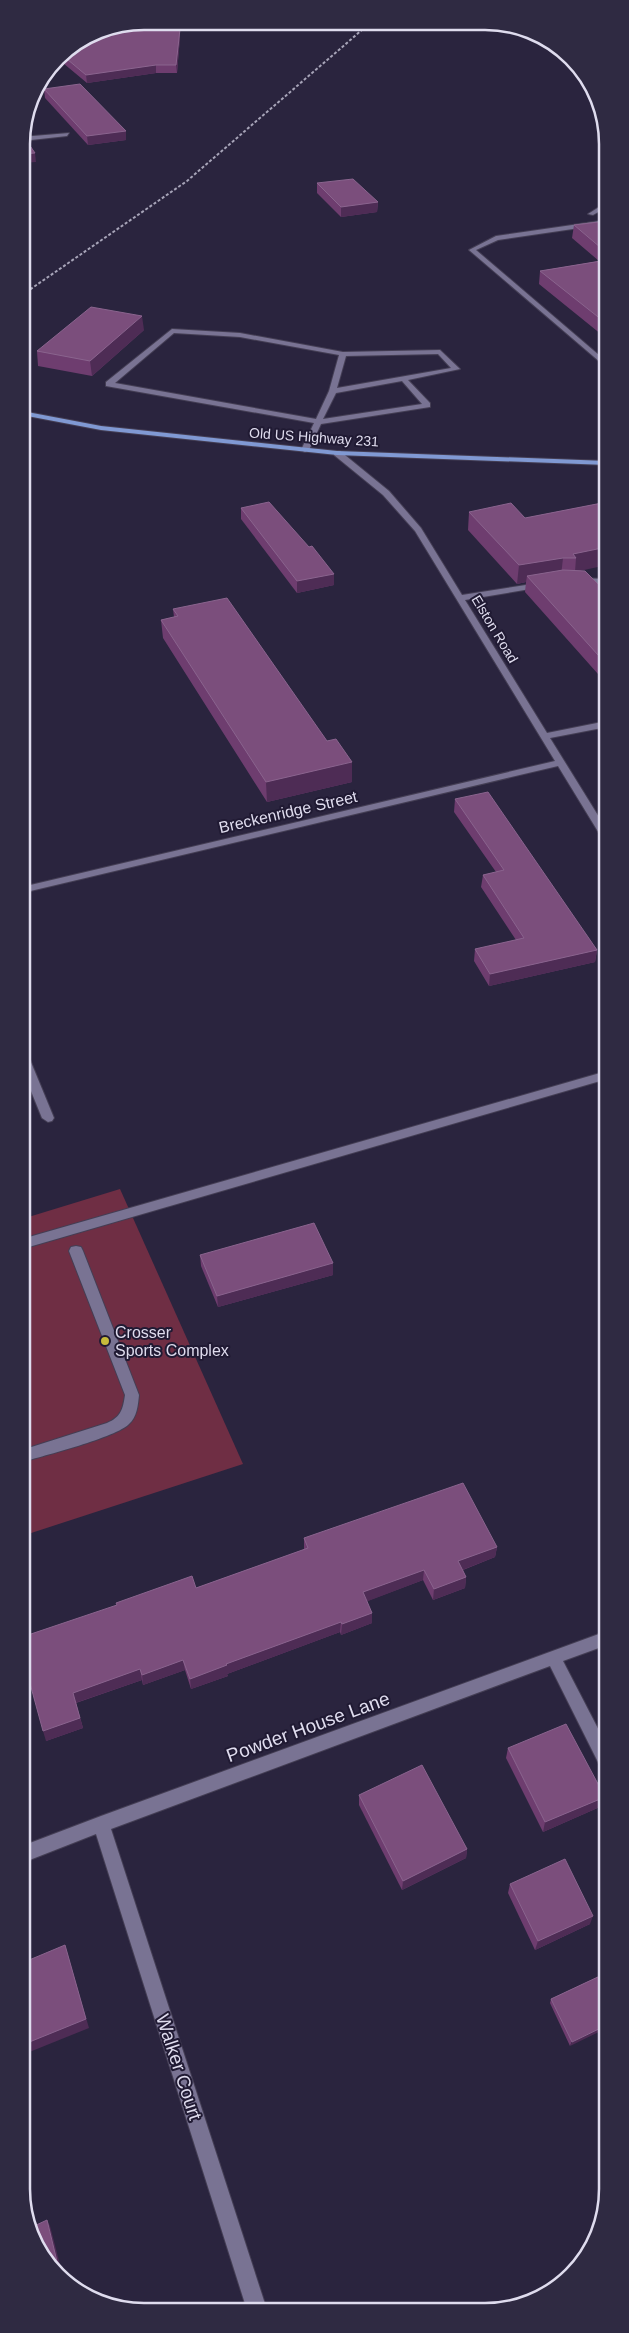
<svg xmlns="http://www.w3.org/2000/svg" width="629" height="2333" viewBox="0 0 629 2333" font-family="Helvetica,sans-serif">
<rect width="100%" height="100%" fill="#2a243e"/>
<path fill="#6f2e44" d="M120,1189L243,1464L22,1536V1219Z"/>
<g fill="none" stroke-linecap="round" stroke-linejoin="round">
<defs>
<g id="minor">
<path d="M69,133L67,136L22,141L21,137Z"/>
<path d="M607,202V207L593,215L588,214Z"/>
<path d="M607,220V224L498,240L476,250L607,362V368L469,250L496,236Z"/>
<path d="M172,329L240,333L343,352L440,350L460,369L408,380L430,403V407L321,424L309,450L305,452L301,450L314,423L106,386V382ZM174,333L240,337L339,355L329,391L316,419L115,383ZM438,354L451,368L337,388L346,356ZM402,381L422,404L323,419L336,393Z"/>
<path d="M334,451H340L389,491L421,528L462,595L545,582V586L542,587L465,600L547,733L607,721V727L550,738L607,830V841L602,838L558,766L22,893V887L555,761L415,531L383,495L334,455Z"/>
<path d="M579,578L607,579V585L576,583L575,581Z"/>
<path d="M22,1051L28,1055L54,1118L52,1121L48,1122L42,1118L22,1069Z"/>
<path d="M607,1071V1079L22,1249V1239Z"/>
<path d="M76,1246L81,1247L83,1251L139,1395C138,1405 137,1417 129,1424C117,1437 43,1456 22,1462V1450L107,1423C121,1417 123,1409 125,1395L69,1251L71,1247Z"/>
<path d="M607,1631V1645L563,1661L607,1746V1770L601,1768L550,1666L111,1829L267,2310H247L96,1834L22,1863V1846L101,1816Z"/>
</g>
<path id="major" d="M22,411L101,426L337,451L607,461V465L337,455L101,430L22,415Z"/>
</defs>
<use href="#minor" stroke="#443e54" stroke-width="2"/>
<use href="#major" stroke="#443e54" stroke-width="2"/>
<use href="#minor" fill="#797393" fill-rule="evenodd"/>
<use href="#major" fill="#8099d3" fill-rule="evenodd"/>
<path stroke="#a7a4b8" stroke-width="2" stroke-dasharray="3 2" stroke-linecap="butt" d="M22,295L187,181L370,23"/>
</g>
<g fill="#6e3d6f">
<path d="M180,29V37L177,73H156L87,83L57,58L97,30Z"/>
<path d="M44,89L126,140L88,145L45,98Z"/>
<path d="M317,183L378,202L377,212L341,217L317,193Z"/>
<path d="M607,221V339L539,284L540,271L599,261L572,238L574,225Z"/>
<path d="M144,330L92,376L38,366L37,351Z"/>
<path d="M607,502L580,570L607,593V683H606L525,592L526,582L517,584L468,530L469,512L525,518Z"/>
<path d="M241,508L334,585L297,593L241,519Z"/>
<path d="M173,609L352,782L267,802L163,638L161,620L174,617Z"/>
<path d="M455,799L597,950L595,962L489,986L474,961L475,949L516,940L481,887L483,875L496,872L454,812Z"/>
<path d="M607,1142V1167L599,1155L602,1143Z"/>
<path d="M200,1255L333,1275L218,1307L201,1266Z"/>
<path d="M304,1538L497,1547L495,1557L463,1570L466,1577L465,1588L433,1600L423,1580L367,1601L372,1623L341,1635L340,1632L227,1674L228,1676L191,1689L185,1670L143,1685L142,1680L76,1703L83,1728L46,1741L117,1605L196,1588L304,1550Z"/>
<path d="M508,1748L605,1797L602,1806L543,1832L506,1758Z"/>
<path d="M359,1795L467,1849L466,1858L402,1890L359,1805Z"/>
<path d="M510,1884L590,1924L535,1950L508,1893Z"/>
<path d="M600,1976L570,2046L550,2003L551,1999Z"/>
</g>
<g fill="#4e2c55">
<path d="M180,29V37L177,73L176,65Z"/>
<path d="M156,65V73L87,83L86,75Z"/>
<path d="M126,131V140L88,145L87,136Z"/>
<path d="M35,153L36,162L22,163V154Z"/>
<path d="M378,202L377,212L341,217V207Z"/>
<path d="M142,316L144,330L92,376L90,361Z"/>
<path d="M607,547V565L575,572L576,558L573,554Z"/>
<path d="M563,558L561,576H527L526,582L517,584L519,565Z"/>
<path d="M334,574V585L297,593V581Z"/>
<path d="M352,762V782L267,802L266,782Z"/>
<path d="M597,950L595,962L489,986L490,974Z"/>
<path d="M333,1263V1275L218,1307L217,1296Z"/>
<path d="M497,1547L495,1557L457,1572L458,1561Z"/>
<path d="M424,1570L423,1580L363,1603V1592Z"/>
<path d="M466,1577L465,1588L433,1600L434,1589Z"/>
<path d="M372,1613V1623L341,1635L342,1624Z"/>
<path d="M341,1622L340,1632L227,1674L228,1676L191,1689L190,1679L226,1664Z"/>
<path d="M183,1660L185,1670L143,1685L142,1675Z"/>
<path d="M140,1669L142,1680L75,1703L73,1693Z"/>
<path d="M80,1718L83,1728L46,1741L43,1731Z"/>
<path d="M605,1797L602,1806L543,1832L545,1822Z"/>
<path d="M467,1849L466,1858L402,1890L403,1881Z"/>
<path d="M593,1916L590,1924L535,1950L538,1941Z"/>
<path d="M65,1945L89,2028L22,2055V2045Z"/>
<path d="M607,2025V2028L570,2046L572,2042Z"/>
<path d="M47,2220L50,2226L64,2280L61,2278Z"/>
</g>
<g fill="#7b4e7c" stroke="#8a648e">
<path d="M144,21H170L180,29L176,65H156L86,75L61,54L97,30Z"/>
<path d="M80,84L126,131L87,136L44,89Z"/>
<path d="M22,134L35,153L22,154Z"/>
<path d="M353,179L378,202L341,207L317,183Z"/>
<path d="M607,221V253L574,225Z"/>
<path d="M607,260V324L540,271Z"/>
<path d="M91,307L142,316L90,361L37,351Z"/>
<path d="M269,502L309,547L312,546L334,574L297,581L241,508Z"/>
<path d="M607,502V547L573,554L576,558H563L519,565L469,512L511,503L525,518Z"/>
<path d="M563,570L585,571L607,593V665L527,576Z"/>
<path d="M227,598L327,741L336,739L352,762L266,782L161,620L178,616L173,609Z"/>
<path d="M488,792L597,950L490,974L475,949L524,938L483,875L504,870L455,799Z"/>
<path d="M607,1142V1151L602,1143Z"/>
<path d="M314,1223L333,1263L217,1296L200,1255Z"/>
<path d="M463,1483L497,1547L458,1561L466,1577L434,1589L424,1570L363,1592L372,1613L342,1624L341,1622L226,1664L227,1665L190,1679L183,1660L142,1675L140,1669L73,1693L80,1718L43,1731L22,1654V1637L117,1605L116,1603L192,1576L196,1588L308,1548L304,1538Z"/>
<path d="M566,1724L605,1797L545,1822L508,1748Z"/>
<path d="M422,1765L467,1849L403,1881L359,1795Z"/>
<path d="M565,1859L593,1916L538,1941L510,1884Z"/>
<path d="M65,1945L86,2019L22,2045V1963Z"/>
<path d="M600,1976L607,1991V2025L572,2042L551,1999Z"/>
<path d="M47,2220L61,2278L52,2270L32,2227Z"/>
</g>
<circle fill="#c7bb3b" stroke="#201a33" stroke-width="2" cx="105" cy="1341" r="5"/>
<g text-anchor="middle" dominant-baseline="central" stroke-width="4" stroke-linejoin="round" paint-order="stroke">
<g font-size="14" fill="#dfdcee" stroke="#201a33">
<text transform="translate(314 437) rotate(4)">Old US Highway 231</text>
<text transform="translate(495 629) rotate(59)">Elston Road</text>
</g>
<g font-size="16" fill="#dfdcee" stroke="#201a33">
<text transform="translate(288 812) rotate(-13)">Breckenridge Street</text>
</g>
<g font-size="16" fill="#dfdcee" stroke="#201a33" text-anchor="start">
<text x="115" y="1332">Crosser<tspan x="115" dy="18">Sports Complex</tspan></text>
</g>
<g font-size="19" fill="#dfdcee" stroke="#201a33">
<text transform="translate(308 1727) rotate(-20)">Powder House Lane</text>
<text transform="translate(179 2067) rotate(72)">Walker Court</text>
</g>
</g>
<path d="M0 0H629V2333H0ZM144 30H485A114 114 0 0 1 599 144V2189A114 114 0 0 1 485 2303H144A114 114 0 0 1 30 2189V144A114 114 0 0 1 144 30Z" fill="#2f2a42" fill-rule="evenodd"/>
<path fill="none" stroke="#dfdcee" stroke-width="2.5" d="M144 30H485A114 114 0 0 1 599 144V2189A114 114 0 0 1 485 2303H144A114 114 0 0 1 30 2189V144A114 114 0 0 1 144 30Z"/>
</svg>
